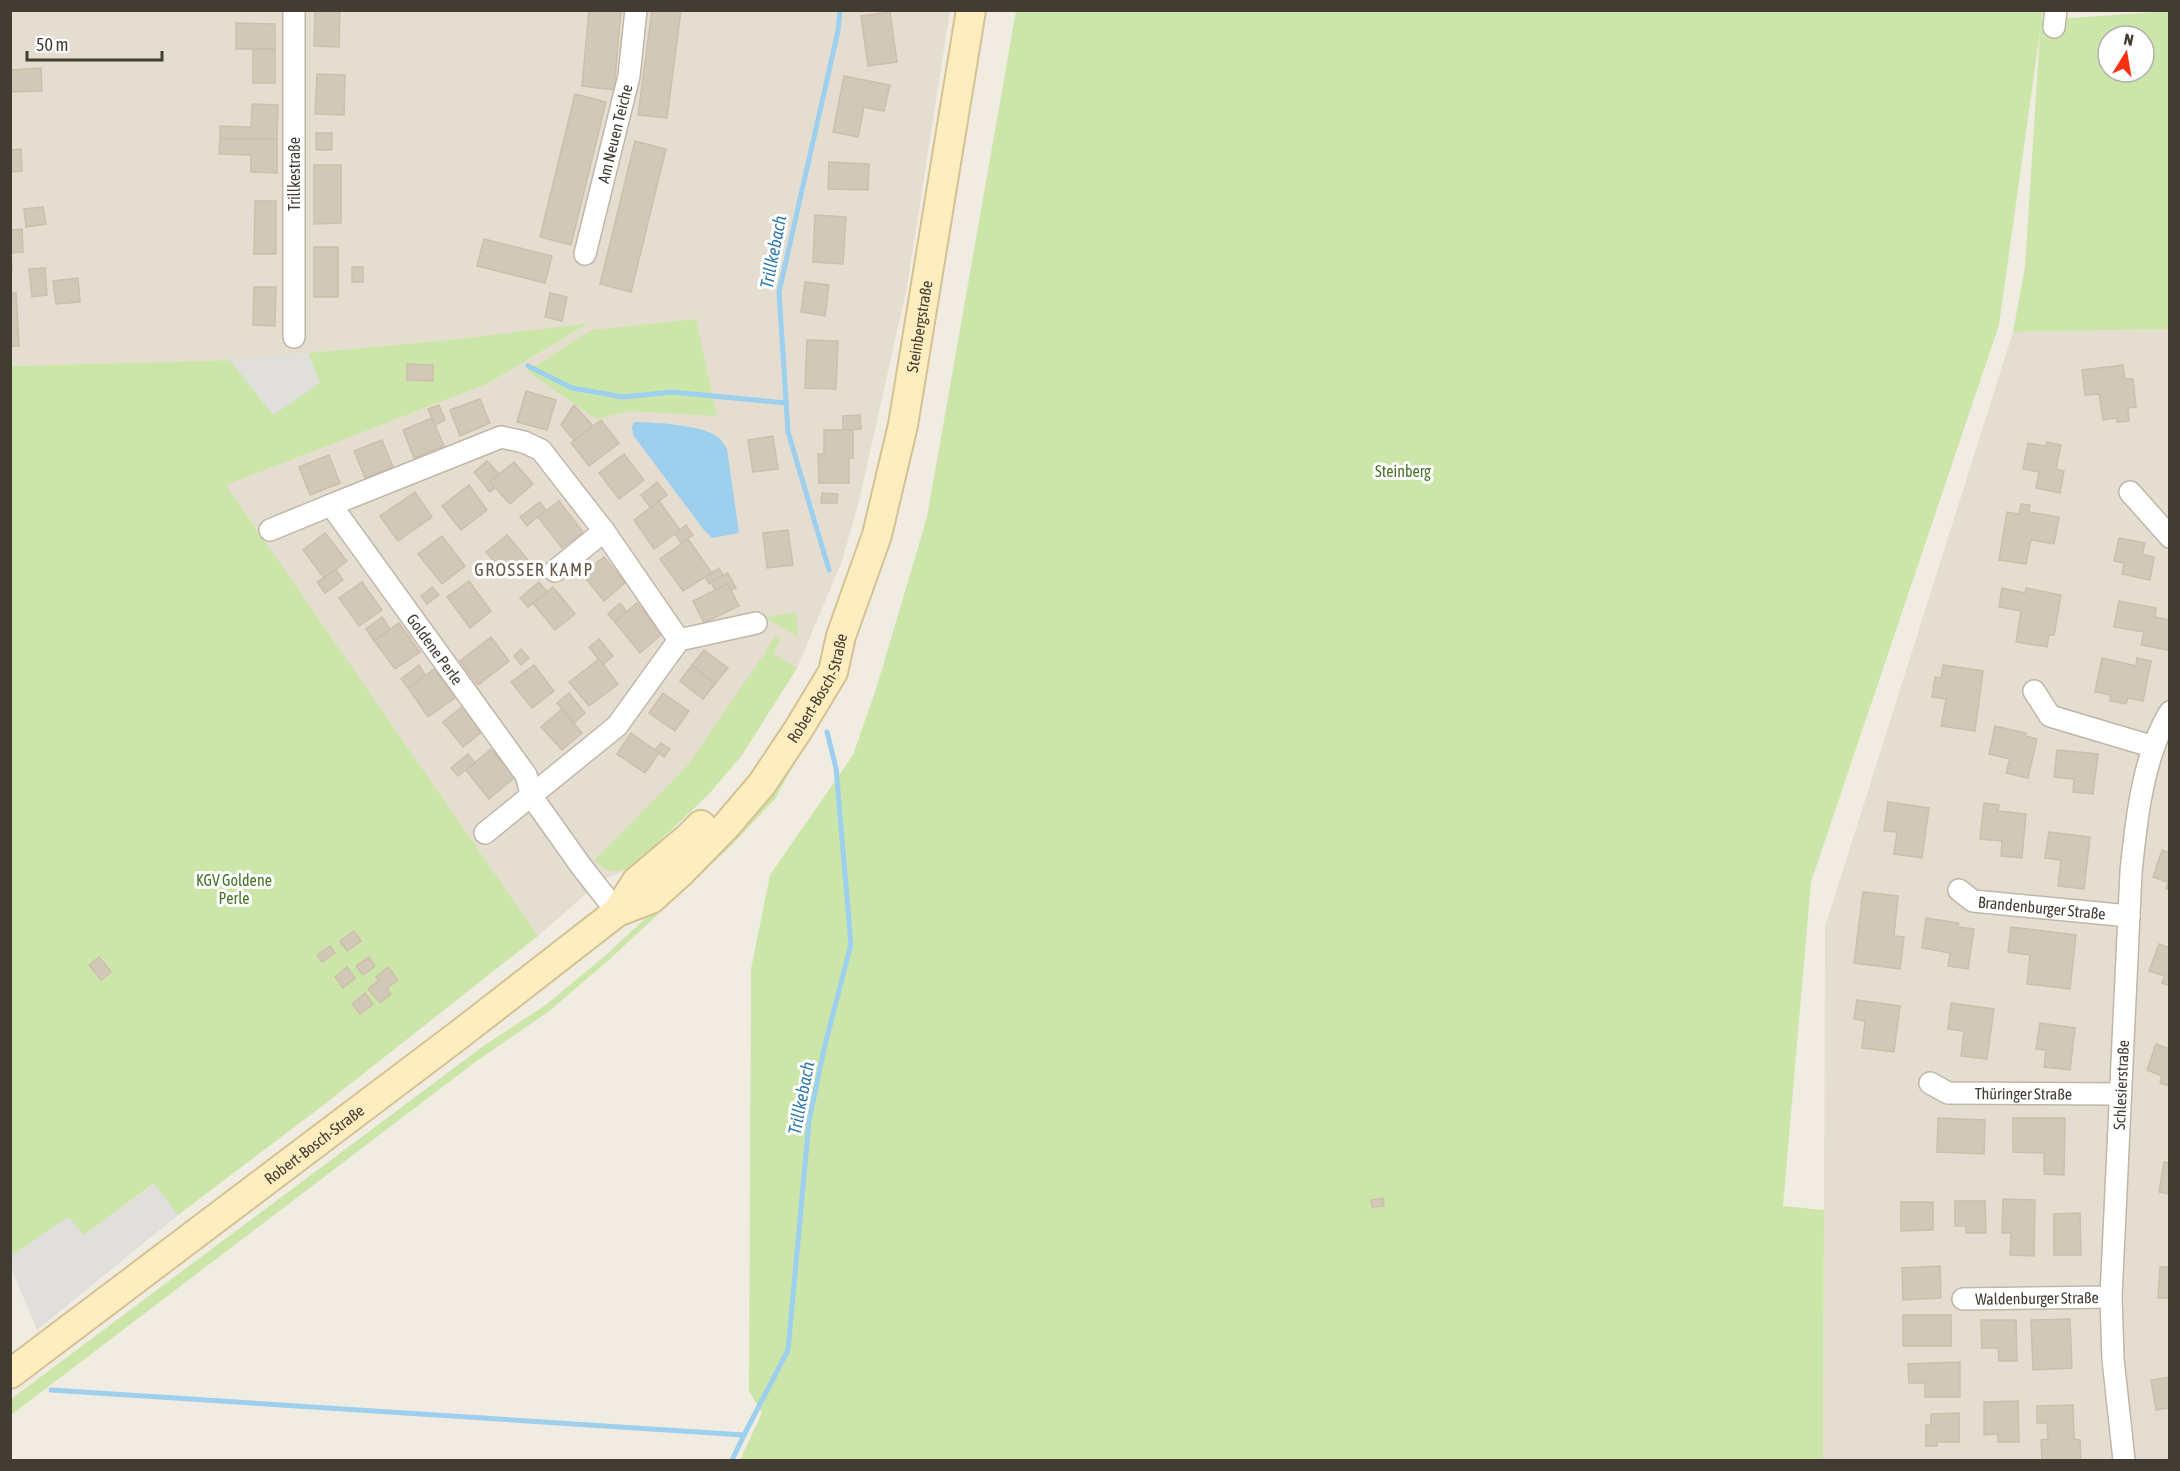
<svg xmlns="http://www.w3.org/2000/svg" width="2180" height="1471" viewBox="0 0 2180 1471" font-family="'Asap Condensed',sans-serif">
<rect width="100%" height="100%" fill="#f1ece2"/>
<g fill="#e5ded0">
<path d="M10,11H950L907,287L859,501L842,561L797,668L742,755L708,795L631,868L602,880L538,936L225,485L487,384L589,324L458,339L230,360L11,366Z"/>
<path d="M2169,329V1460H1823L1825,927L2013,332Z"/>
</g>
<g fill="#cce6aa" fill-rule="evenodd">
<path d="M1016,11H2043L2042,20L2169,11V329L2013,332L2025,267L2040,32L1999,325L1811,882L1783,1206L1824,1210L1823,1460H740L762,1413L749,1391L751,969L770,875L853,755L877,686L927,517ZM2108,36H2144V72H2108Z"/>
<path d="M696,319L717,416L629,411L596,419L527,371L592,330Z"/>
<path d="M590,323L487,384L226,485L538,936L325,1104L178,1215L153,1184L84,1235L11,1256V366L230,360L458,339Z"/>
<path d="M796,612L798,637L764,617Z"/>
<path d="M775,636L781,639L775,650V655L797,668L742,755L708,795L631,868C614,872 606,874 595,860L687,766L762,657Z"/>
<path d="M820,717L775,799L729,848L610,959L548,1012L478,1060L11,1415V1399L482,1047L547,1004L607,954L708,860Z"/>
</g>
<g fill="#e1dfdb">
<path d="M308,353L320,383L273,415L230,360Z"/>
<path d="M154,1184L178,1215L37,1330L11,1268V1256L68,1217L84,1235Z"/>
</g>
<path fill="#9dcfef" d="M634,422C654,422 703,425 718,437C722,440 724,445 727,449L739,533L712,538L704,530L633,435L632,427Z"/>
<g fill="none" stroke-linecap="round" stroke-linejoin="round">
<g stroke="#9dcfef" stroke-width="5">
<path d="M528,366L572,388L623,397L672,392L786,403"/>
<path d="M829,570L788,432L779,292L838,31L840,10"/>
<path d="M51,1390L744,1435"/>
<path d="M732,1460L744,1435L788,1350L809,1121L824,1049L851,944L836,768L827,732"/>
</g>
</g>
<g fill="#d2c8b8" stroke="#cdbfab" stroke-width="1.5">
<path d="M315,10H340L339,47L314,46Z"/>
<path d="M589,10H621L614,90L582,86Z"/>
<path d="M652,10H681L667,118L638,115Z"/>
<path d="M890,12L897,62L868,66L861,16Z"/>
<path d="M236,23L275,24V49H236Z"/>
<rect x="253" y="49" width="22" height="34"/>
<path d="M41,68L42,91L10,92V70Z"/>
<path d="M317,74L345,75L344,115L315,114Z"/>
<path d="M844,76L890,85L884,111L864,107L858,137L833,132Z"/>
<path d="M575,94L606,102L571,245L540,237Z"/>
<path d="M252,104L278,105L277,139L220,138V126L251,127Z"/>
<rect x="316" y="133" width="16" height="17"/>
<path d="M220,139H277V173L251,172V155L219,154Z"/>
<path d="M635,141L666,149L631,292L600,284Z"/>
<path d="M21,149L22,171L10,172V150Z"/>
<path d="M829,162L869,164L868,190L828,189Z"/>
<path d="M314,165H341V223L314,224Z"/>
<path d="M255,201H276V254H254Z"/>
<path d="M43,207L46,224L26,227L24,209Z"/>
<path d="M815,215L846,217L843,264L813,262Z"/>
<path d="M22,229L23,252L11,253L12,272H10V230Z"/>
<path d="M484,239L552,256L545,283L477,266Z"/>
<rect x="314" y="247" width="24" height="50"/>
<rect x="352" y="267" width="11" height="15"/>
<path d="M45,268L47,295L32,297L29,269Z"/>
<path d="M78,278L80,302L56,304L53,281Z"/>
<path d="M805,282L829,285L825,316L801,312Z"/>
<path d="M254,287H276L275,326L253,325Z"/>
<path d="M10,293H16L19,346H10Z"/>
<path d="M550,293L567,297L562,321L545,317Z"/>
<path d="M807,340L838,341L836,389L805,388Z"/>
<path d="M407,364L433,365V381L407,380Z"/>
<path d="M2123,365L2125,379H2133L2136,407L2128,408L2129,421L2117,422V418L2103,420L2099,394L2085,395L2082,370Z"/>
<path d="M526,391L556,400L547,430L517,422Z"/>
<path d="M480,399L490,423L460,436L450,410Z"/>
<path d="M439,405L445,420L435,425L428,409Z"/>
<path d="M574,405L593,426L574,440L561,425Z"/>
<path d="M860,415L861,429L843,430V416Z"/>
<path d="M432,418L444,446L414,458L403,430Z"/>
<path d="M601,420L619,443L589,466L571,443Z"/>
<path d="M824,430H853V458H849V483H819L818,454H824Z"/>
<path d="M773,436L778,469L753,472L748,440Z"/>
<path d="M382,440L393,467L365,478L354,451Z"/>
<path d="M2047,442L2061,445L2056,469L2064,471L2060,493L2036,488L2039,472L2023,469L2028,443L2046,446Z"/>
<path d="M624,454L644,480L619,499L599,473Z"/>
<path d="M329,455L340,483L310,495L299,467Z"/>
<path d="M487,461L499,474L490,482L495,488L490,492L474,472Z"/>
<path d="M514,462L533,484L510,504L490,482Z"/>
<path d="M657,482L667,495L651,508L641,495Z"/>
<path d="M469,485L487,510L461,530L442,506Z"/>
<path d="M415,492L432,517L398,541L380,516Z"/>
<path d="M822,493L838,494L837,503H821Z"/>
<path d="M559,501L583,532L562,548L538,517Z"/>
<path d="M659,501L680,530L654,549L634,520Z"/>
<path d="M540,502L546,510L527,526L520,517Z"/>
<path d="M2021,504L2030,505L2029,512L2059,517L2054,544L2031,540L2026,564L1999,560L2007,512L2019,514Z"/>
<path d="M686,525L693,535L681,543L675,534Z"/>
<path d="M788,530L793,565L767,568L763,533Z"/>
<path d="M325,533L347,561L324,578L303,550Z"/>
<path d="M507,535L528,560L507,577L486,552Z"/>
<path d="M442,536L465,566L442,584L418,554Z"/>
<path d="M2119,538L2145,543L2142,554L2154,557L2150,580L2122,574L2124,563L2114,561Z"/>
<path d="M688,539L712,573L683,591L660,559Z"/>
<path d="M604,557L625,583L604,601L582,574Z"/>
<path d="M719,568L723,575L709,584L705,577Z"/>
<path d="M336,570L343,580L325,593L317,582Z"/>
<path d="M728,573L736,588L731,591L728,584L715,590L711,582Z"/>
<path d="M469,581L491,611L470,628L447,597Z"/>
<path d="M362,582L382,610L359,626L339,598Z"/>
<path d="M539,582L547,592L528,607L520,598Z"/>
<path d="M728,584L739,606L704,623L693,601Z"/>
<path d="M432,587L439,595L427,604L421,596Z"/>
<path d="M553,587L575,614L555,630L533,603Z"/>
<path d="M2002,588L2025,593L2026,588L2061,595L2054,635H2049L2047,647L2016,642L2021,611L1999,607Z"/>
<path d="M2119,601L2156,608L2155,617L2170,620L2168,650L2141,645L2144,632L2114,627Z"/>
<path d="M620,603L627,612L615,622L608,614Z"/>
<path d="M637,603L662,634L640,653L615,622Z"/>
<path d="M382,617L390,629L374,641L366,629Z"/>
<path d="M399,623L420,652L395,669L374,641Z"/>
<path d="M491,637L509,661L478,685L460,661Z"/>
<path d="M599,639L613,656L603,665L589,647Z"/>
<path d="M521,649L529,658L521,665L514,656Z"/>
<path d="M704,650L728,668L715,684L692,665Z"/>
<path d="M2102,658L2136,666L2137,658L2151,661L2143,701L2128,698L2126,704L2110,701L2111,695L2095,692Z"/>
<path d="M599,659L618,684L589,706L569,682Z"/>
<path d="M419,665L425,675L408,688L401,679Z"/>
<path d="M534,665L554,691L532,708L511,682Z"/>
<path d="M692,665L715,684L703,699L680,681Z"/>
<path d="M1943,665L1983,671L1975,731L1941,726L1946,699L1932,697L1935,677L1941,678Z"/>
<path d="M434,669L456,697L428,717L408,688Z"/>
<path d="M569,693L585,713L574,723L557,703Z"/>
<path d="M663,693L689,711L675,731L649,713Z"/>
<path d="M463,706L483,731L463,747L443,722Z"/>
<path d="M562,709L582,733L562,750L541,727Z"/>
<path d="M1995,726L2026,733V736L2037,739L2028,778L2006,773L2010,759L1989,754Z"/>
<path d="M631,733L659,753L645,773L617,754Z"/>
<path d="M661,743L670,749L664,757L655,750Z"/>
<path d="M491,749L515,777L489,799L466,770Z"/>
<path d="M2057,750L2098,754L2093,794L2073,792L2074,779L2054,777Z"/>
<path d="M468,754L475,763L458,776L451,768Z"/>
<path d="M1888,802L1929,808L1922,858L1894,854L1897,832L1884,831Z"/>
<path d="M1984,803L1999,805L1998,811L2026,814L2022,858L2001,856L2002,841L1980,839Z"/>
<path d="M2049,832L2090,837L2084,889L2058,886L2061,860L2045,858Z"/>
<path d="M2162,850L2170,853V890L2166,889L2168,882L2153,877Z"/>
<path d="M1863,892L1898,896L1894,936L1904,937L1900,969L1854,963Z"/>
<path d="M1926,918L1959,923L1958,927L1974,929L1968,969L1948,966L1950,953L1922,948Z"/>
<path d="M2011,927L2076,935L2070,989L2027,984L2030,955L2008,952Z"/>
<path d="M354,931L361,941L347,951L340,941Z"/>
<path d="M2159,944L2170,948V986L2162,983L2165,976L2149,971Z"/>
<path d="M330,946L335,953L322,962L317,955Z"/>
<path d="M99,957L111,972L101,980L89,965Z"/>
<path d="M369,957L375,966L363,975L356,966Z"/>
<path d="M347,967L355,978L343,988L335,977Z"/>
<path d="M388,967L398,980L387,988L391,994L380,1003L368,989L379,980L376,977Z"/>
<path d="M365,993L373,1004L360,1014L352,1004Z"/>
<path d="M1857,1000L1900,1006L1894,1052L1862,1048L1865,1021L1854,1019Z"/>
<path d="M1951,1003L1994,1009L1987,1059L1961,1056L1964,1031L1948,1029Z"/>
<path d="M2040,1023L2075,1028L2070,1070L2044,1067L2046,1050L2036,1049Z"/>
<path d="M2156,1044L2170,1049V1086L2160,1083L2162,1076L2147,1070Z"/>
<path d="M1938,1118L1985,1120L1984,1154L1937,1152Z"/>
<path d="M2013,1118H2065L2064,1175L2044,1174V1153L2013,1152Z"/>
<path d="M2164,1162L2170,1163V1194L2159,1192Z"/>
<path d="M1383,1198L1384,1206L1372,1207L1371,1200Z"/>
<path d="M2003,1199L2035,1200L2034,1256L2010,1255L2011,1233H2002Z"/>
<path d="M1955,1201H1985L1986,1233H1966V1226H1955Z"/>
<path d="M1901,1202H1933V1230L1901,1231Z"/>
<path d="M2080,1213L2081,1255H2054V1214Z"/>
<path d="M1940,1266L1941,1298L1903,1300L1902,1268Z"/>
<path d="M2160,1267H2170V1298H2158Z"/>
<rect x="1903" y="1315" width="48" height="31"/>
<path d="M2070,1319L2072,1368L2033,1370L2031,1320Z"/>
<path d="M1981,1320H2016L2017,1361H1999L1998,1348H1982Z"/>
<path d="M1960,1362V1397H1925V1383H1909L1908,1364Z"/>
<path d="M2170,1377V1408L2156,1410L2151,1380Z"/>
<path d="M2018,1401L2019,1442H1998V1434L1984,1435V1402Z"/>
<path d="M2073,1405L2074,1439L2080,1440L2081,1460H2042L2041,1440L2048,1439L2047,1423H2037V1406Z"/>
<path d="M1959,1413V1442H1937V1446H1926V1425H1931V1414Z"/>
</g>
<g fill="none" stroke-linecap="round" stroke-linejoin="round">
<defs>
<g id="minor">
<path d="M294,10V337"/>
<path d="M2054,27L2056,10"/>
<path id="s1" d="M585,254L629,76L636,10"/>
<path d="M2130,492L2170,537"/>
<path d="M270,530L331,505"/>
<path d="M555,571L604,531"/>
<path d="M2034,691L2050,716L2154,747"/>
<path d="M485,833L617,726L679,640"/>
<path id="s2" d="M1959,890L1973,901L2129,916"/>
<path d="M617,912L581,866L532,797L526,775L331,505L501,437L524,442L541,450L604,531L679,640L756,623"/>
<path id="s3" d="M1930,1083L1948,1093L2119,1094"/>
<path id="s4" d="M1963,1299L2111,1297"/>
<path id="s5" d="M2124,1460L2113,1359L2111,1297L2131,872C2136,822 2143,755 2170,712"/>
</g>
<g id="secondary">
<path d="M617,912L636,882L688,838L701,825"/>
<path id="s6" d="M10,1374L460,1034L617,912L651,899L681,872L727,825L762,784L798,730L833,672L841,636L877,535L903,425L971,10"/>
</g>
</defs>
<use href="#minor" stroke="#bfb7a8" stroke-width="24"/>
<use href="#secondary" stroke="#d5c294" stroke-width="32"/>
<use href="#minor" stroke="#fff" stroke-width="21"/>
<use href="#secondary" stroke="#feeebf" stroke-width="28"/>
</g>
<g text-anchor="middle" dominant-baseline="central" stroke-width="6" stroke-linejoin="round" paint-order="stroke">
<g font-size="16" fill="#423c33" stroke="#fff">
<text stroke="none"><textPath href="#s1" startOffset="124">Am Neuen Teiche</textPath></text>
<text transform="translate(294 174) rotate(-90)">Trillkestraße</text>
<text stroke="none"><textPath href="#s6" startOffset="1449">Steinbergstraße</textPath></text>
<text transform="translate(435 649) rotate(54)">Goldene Perle</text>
<text stroke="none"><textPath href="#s6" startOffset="1071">Robert-Bosch-Straße</textPath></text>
<text stroke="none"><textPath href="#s2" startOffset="87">Brandenburger Straße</textPath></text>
<text stroke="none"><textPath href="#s5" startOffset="376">Schlesierstraße</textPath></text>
<text stroke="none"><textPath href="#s3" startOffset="96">Thüringer Straße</textPath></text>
<text stroke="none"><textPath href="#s6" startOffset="381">Robert-Bosch-Straße</textPath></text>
<text stroke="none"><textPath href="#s4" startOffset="74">Waldenburger Straße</textPath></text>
</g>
<g font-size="16" fill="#457327" stroke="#fff">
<text x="1403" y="471">Steinberg</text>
<text x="234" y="880">KGV Goldene<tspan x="234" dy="18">Perle</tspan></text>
</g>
<g font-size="18" font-style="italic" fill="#2e79ad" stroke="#fff">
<text transform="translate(773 252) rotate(-79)">Trillkebach</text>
<text transform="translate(801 1098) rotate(-79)">Trillkebach</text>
</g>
<g font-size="18" letter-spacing="1.5" fill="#655a4a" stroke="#fff">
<text x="534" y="569">GROSSER KAMP</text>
</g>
</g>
<rect width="2180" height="1471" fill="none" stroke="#423c33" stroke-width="24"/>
<g transform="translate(2126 54) rotate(11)"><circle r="28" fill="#ffffff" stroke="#b3b1ad" stroke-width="1.5"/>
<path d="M0-4.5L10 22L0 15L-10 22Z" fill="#f93111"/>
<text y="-9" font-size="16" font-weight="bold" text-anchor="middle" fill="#423c33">N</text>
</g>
<path d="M27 51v9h135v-9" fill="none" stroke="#423c33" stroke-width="3"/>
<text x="36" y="51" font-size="18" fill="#423c33" stroke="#ffffff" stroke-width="4.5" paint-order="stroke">50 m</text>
</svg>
